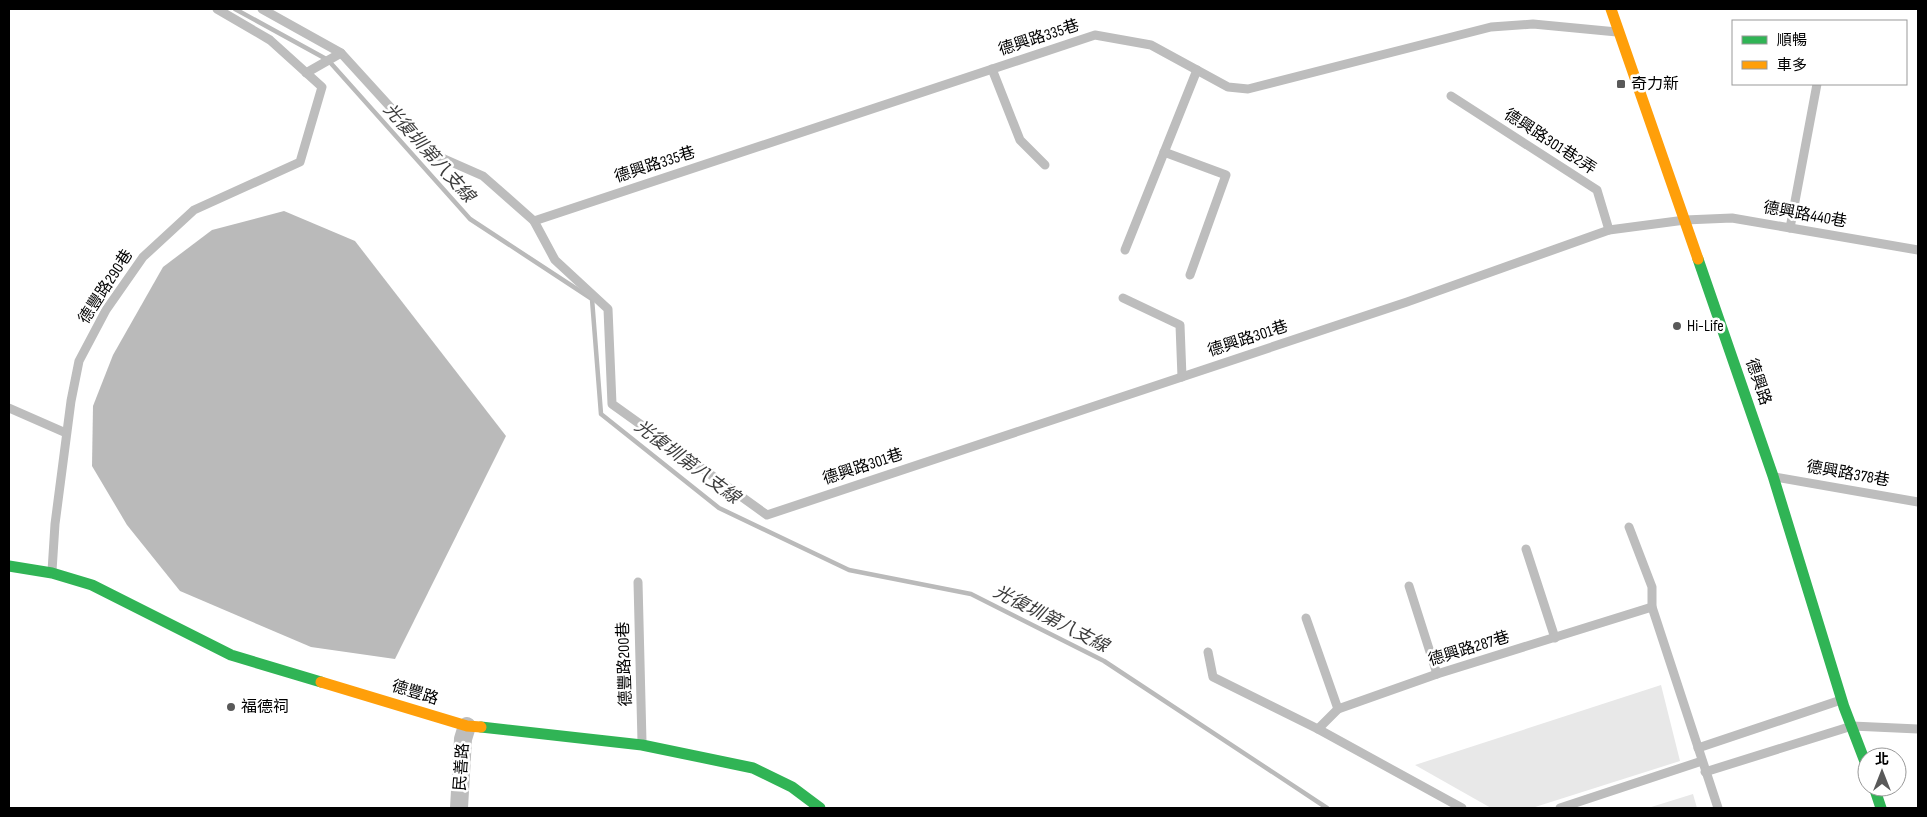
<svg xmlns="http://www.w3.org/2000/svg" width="1927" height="817" viewBox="0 0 1927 817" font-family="'Sofia Sans Condensed','Noto Sans TC',sans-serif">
<rect width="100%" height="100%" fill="#fff"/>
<g fill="#e8e8e8">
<path d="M1661,685L1680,761L1532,808H1491L1415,765Z"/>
<path d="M1693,794L1697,808H1648Z"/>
</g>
<path fill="#bababa" d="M284,211L355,241L506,436L395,659L311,647L180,591L127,525L92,466L93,406L113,355L163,267L212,230Z"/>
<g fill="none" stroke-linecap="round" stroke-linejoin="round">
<path stroke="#bababa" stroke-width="4.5" d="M235,9L328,60L470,219L592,299L601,414L719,508L849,570L971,594L1104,661L1327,808"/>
<g stroke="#bdbdbd" stroke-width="9">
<path d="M262,9L341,53L433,154L483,176L534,221L555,260L608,309L612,404L767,515L1407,302L1609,230L1685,220L1732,218L1918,250"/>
<path d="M992,69L1020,140L1045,165"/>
<path d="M306,73L341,53"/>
<path d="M1451,96L1597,190L1609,230"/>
<path d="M1164,152L1226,175L1190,275"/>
<path d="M534,221L1095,35L1151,45L1228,87L1248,89L1491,27L1533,24L1617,32"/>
<path d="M1790,228L1817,84"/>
<path d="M1125,250L1197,70"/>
<path d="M1123,298L1180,325L1182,377"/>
<path d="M9,408L66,433"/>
<path d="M1775,477L1918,502"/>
<path d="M1629,527L1652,587V607L1718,808"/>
<path d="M1526,549L1555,638"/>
<path d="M52,571L55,524L71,401L79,361L106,310L143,257L194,210L300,162L322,87L270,40L217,9"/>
<path d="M638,582L642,742"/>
<path d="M1409,586L1437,674"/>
<path d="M1306,618L1338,709"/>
<path d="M1208,652L1213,677L1318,729L1462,808"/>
<path d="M1318,729L1338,709L1437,674L1652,607"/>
<path d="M1698,748L1841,700"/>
<path d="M1705,772L1852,726L1918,729"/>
<path d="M1560,808L1702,761"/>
</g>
<path stroke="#bdbdbd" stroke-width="18" d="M459,808L463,739L467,726"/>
<g stroke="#30b455" stroke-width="11">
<path d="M1698,259L1773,476L1844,707L1867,767"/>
<path d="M9,566L52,573L92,585L231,655L321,682"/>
<path d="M481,727L642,745L753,768L792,787L820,808"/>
<path d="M1874,787L1881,808"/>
</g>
<g stroke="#ff9f0a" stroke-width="11">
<path d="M1611,9L1698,259"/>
<path d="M321,682L467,726L481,727"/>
</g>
</g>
<g fill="#595959" stroke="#fff" stroke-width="2">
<rect x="1616" y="79" width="10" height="10" rx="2.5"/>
<circle cx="1677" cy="326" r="5"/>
<circle cx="231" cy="707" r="5"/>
</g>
<g text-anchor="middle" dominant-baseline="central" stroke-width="5" stroke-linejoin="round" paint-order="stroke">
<g font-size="16" fill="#000" stroke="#fff">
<text transform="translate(1039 38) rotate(-18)">德興路335巷</text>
<text transform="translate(1550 142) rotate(33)">德興路301巷2弄</text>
<text transform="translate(655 165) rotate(-18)">德興路335巷</text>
<text transform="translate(1805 215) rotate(10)">德興路440巷</text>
<text transform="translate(106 287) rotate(-57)">德豐路290巷</text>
<text transform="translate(1248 339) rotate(-18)">德興路301巷</text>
<text transform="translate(1758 382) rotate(71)">德興路</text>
<text transform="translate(863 467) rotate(-18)">德興路301巷</text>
<text transform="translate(1848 474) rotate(10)">德興路378巷</text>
<text transform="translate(1469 649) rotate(-17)">德興路287巷</text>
<text transform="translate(625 664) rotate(-92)">德豐路200巷</text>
<text transform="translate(415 693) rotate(17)">德豐路</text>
<text transform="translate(462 767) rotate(-86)">民善路</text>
</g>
<g font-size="16" fill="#000" stroke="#fff" text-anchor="start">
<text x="1631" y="84">奇力新</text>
<text x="1687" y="326">Hi-Life</text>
<text x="241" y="707">福德祠</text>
</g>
<g font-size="18" font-style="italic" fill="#3d3d3d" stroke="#fff">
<text transform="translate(429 153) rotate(48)">光復圳第八支線</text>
<text transform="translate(687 462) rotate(37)">光復圳第八支線</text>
<text transform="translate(1051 619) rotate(27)">光復圳第八支線</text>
</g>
</g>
<rect width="1927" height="817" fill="none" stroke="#000000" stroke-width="20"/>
<rect x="1732" y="20" width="175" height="65" fill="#ffffff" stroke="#999999"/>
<rect x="1742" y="36" width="25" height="8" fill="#30b455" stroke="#999999"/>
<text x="1777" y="45" font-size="15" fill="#000000">順暢</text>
<rect x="1742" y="61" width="25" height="8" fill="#ff9f0a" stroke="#999999"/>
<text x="1777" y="70" font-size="15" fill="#000000">車多</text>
<g transform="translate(1882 772)"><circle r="24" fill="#ffffff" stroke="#999999"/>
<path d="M0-4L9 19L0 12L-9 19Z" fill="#595959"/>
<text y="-8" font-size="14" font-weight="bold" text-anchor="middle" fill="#000000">北</text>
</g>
</svg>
